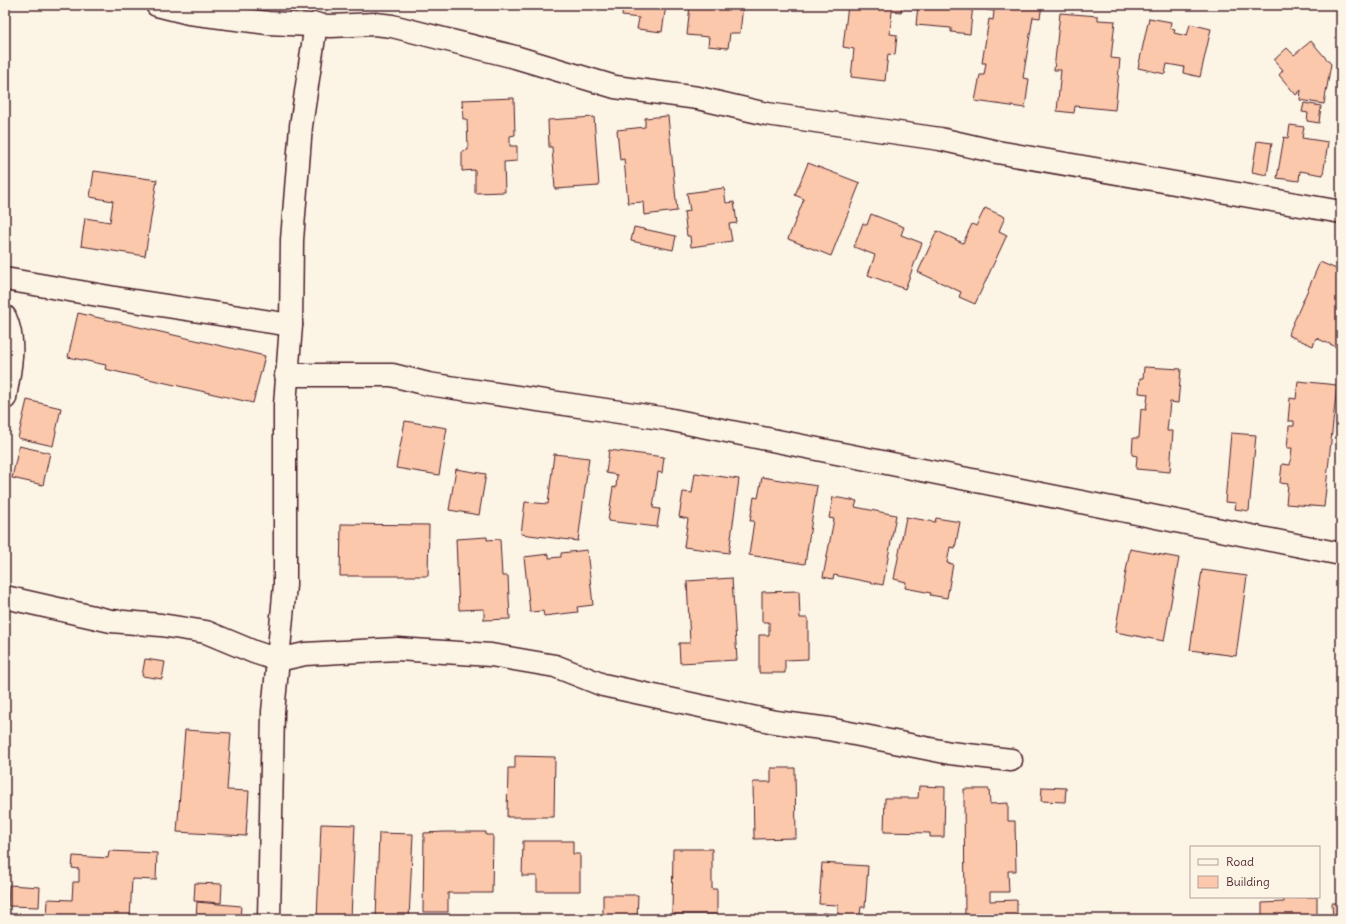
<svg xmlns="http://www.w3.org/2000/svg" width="1346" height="924" viewBox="0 0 1346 924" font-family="Delius,sans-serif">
<rect width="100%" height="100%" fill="#fcf5e5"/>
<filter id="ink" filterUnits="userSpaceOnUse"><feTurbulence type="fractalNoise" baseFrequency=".025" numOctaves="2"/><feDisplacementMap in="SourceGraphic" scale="8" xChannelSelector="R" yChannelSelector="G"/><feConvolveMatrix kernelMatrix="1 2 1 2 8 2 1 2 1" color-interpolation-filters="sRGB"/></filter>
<g filter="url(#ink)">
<g fill="#fbc8ab" stroke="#4a1f2b">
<path d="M623,5H666L662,32L637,29L639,18L622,16Z"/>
<path d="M690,5H743L740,33H730L728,48L708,46L709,37L687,35Z"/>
<path d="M848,5H902L901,12L892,11L890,34L897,35L895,55L888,54L885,81L851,77L854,49L843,47Z"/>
<path d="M918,5H973L970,34L951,32V28L916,25Z"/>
<path d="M987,5H1042L1040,18L1033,17L1023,78L1029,79L1025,108L975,101L980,75H984L986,63H982L989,19L993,20L994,11L986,10Z"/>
<path d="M1060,13L1098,16V20L1115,21L1111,58L1120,59L1115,110L1075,106L1074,113L1057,111L1061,70H1054Z"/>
<path d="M1149,18L1171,22L1170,28L1175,29L1174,33L1187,36L1190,24L1211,29L1200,77L1183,73L1184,67L1167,64L1165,74L1138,68Z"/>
<path d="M1311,41L1331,64L1324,104L1300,100L1301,90L1296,95L1279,75L1283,70L1274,60L1287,48L1294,55Z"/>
<path d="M514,98L515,135L510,136V146H517V161L504,162L505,192L475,193V170L462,171V151L468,150L467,119H463L462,100Z"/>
<path d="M1304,103L1321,106L1319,123L1307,121L1308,113L1302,112Z"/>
<path d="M668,116L677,211L644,215L643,202L628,203L624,159L620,160L617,130L645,127V118Z"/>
<path d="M594,117L599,186L555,189L552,147H549L548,120Z"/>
<path d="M1290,125L1304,127L1302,138L1328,142L1323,175L1300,171L1299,181L1277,178L1284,137L1288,138Z"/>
<path d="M1257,141L1272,143L1267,175L1252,172Z"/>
<path d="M808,163L860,183L831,256L788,239L804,199L795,195Z"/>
<path d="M94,171L157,180L145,256L81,246L85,218L110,222L113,201L90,197Z"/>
<path d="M724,188L726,203L734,202L737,223L729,224L732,241L691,247L690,236H687L684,212L690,211L687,193Z"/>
<path d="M985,208L1005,217L999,231L1007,235L975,304L959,297L961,292L918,272L937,231L963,243L972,224L976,226Z"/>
<path d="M871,214L904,227L901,235L922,243L905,289L868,275L875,255L854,247L863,223L867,225Z"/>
<path d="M634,227L676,236L673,250L631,241Z"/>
<path d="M1320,262L1341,271V349L1316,338L1313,346L1288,335Z"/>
<path d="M78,313L265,356L253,403L105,369L106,365L68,357Z"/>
<path d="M1144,367L1181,369L1178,403L1170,402L1167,431H1173L1170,472L1136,469L1137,456L1132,455L1133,438H1139L1141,409L1146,410L1148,394L1139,393L1140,378H1143Z"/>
<path d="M1298,381L1337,385L1324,507L1286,504L1288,484L1280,483L1282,464L1290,465L1292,448H1287L1289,426H1294V421H1288L1290,398L1296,399Z"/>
<path d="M27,400L61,408L53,446L18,438Z"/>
<path d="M405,421L447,428L439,475L396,468Z"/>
<path d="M1231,433L1256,435L1249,511L1235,509L1236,503L1225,502Z"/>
<path d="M19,446L50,453L43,485L12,478Z"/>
<path d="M609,450L664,457L662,473L658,472L653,508L660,509L657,527L608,521L613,487L616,488L617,475L606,473Z"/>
<path d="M554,454L589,458L578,541L521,534L525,502L548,504Z"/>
<path d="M456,469L486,474L479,515L449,510Z"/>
<path d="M695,473L739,479L729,553L684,547L688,519L679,517L683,492L692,493Z"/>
<path d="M762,477L817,486L805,564L749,555L754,521H750L754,497L758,498Z"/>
<path d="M833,497L857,501L855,507L896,515L883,585L834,575L833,579L823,577L834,519L829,518Z"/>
<path d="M906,517L935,522L936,518L960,522L955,548L950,547L947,563L953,564L947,598L930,595L931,593L905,588L906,582L894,579Z"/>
<path d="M341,524L429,525L428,576H340Z"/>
<path d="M487,537V540L500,539L502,576H508L510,619L484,620V609L459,610L456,539Z"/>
<path d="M1130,549L1179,558L1164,641L1115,632Z"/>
<path d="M587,550L593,605L577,607L578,612L544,616L543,611L530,612L524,557L549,554V558L561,557V553Z"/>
<path d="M1202,570L1247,576L1236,656L1190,650Z"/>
<path d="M732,578L737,660L680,663L679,643H690L687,581Z"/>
<path d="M799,591L800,618H808V659L785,660V673H759V635H769V622H762V592Z"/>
<path d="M145,659L165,662L162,679L142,676Z"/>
<path d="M185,730L231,733L227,790L249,791L246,836L177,832Z"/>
<path d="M515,756L555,757L554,817H507L508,768H515Z"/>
<path d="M771,768H795L796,838L754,839L753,782H771Z"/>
<path d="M919,786L945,787L944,837H930V833L884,832L885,798H918Z"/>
<path d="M1042,787L1066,788L1065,802L1041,801Z"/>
<path d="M964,789H989L990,804L1008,803V821H1015L1016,871H1008L1009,892H990V901L1017,900V919H965Z"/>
<path d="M321,824L355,825L351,919H317Z"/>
<path d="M444,832H486V835H493L492,893H448V912H423L424,833Z"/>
<path d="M379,833L413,834L409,919H376Z"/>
<path d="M523,841H573V854H580V891H537V876H522Z"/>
<path d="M673,849H712V889H717V914H672Z"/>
<path d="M109,851L157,853L156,880L132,879L130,919H47L48,899L72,900L73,882H79V869L72,868L73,856L108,858Z"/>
<path d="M822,863L868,866L865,907H861L860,915L866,916V919H822V913L838,914V905L819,904Z"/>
<path d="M195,883L222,884L221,903L194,901Z"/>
<path d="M9,885L40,887L39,907L8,906Z"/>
<path d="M603,895H638L637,919H603Z"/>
<path d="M1284,897H1317V919H1262V903L1284,902Z"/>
<path d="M197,902L241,906L240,919H196Z"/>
<path d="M1332,903H1341V919H1333Z"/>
</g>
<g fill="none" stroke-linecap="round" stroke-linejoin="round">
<defs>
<g id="minor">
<path d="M157,5L189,13L268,23L331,26L375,24L392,26L515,57L615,87L698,98L767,114L940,139L997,152L1341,212"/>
<path d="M5,279L121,299L291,325"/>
<path d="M5,317C17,344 9,371 5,398"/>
<path d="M286,375H392L428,384L667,419L1341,554"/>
<path d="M5,597L111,621L161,625L206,632L254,652L278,660L305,654L397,649L491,655L555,666L603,685L775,722L829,729L950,753L1011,760"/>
<path d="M269,919L273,712L285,585V405L291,325L292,240L301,126L316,24"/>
</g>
</defs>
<use href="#minor" stroke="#4a1f2b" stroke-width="25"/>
<use href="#minor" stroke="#fcf5e5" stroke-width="22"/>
</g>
</g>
<rect width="1346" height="924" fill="none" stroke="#fcf5e5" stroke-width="20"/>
<rect x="10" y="10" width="1326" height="904" fill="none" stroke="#4a1f2b" stroke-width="1.5" filter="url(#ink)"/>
<rect x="1190" y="846" width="130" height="52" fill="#fcf5e5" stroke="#b59f9b"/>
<rect x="1198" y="859" width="20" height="6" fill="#fcf5e5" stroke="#b59f9b"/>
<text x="1226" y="866" font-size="12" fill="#4a1f2b">Road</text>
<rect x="1198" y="876" width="20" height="12" fill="#fbc8ab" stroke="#b59f9b"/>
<text x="1226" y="886" font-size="12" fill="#4a1f2b">Building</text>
</svg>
